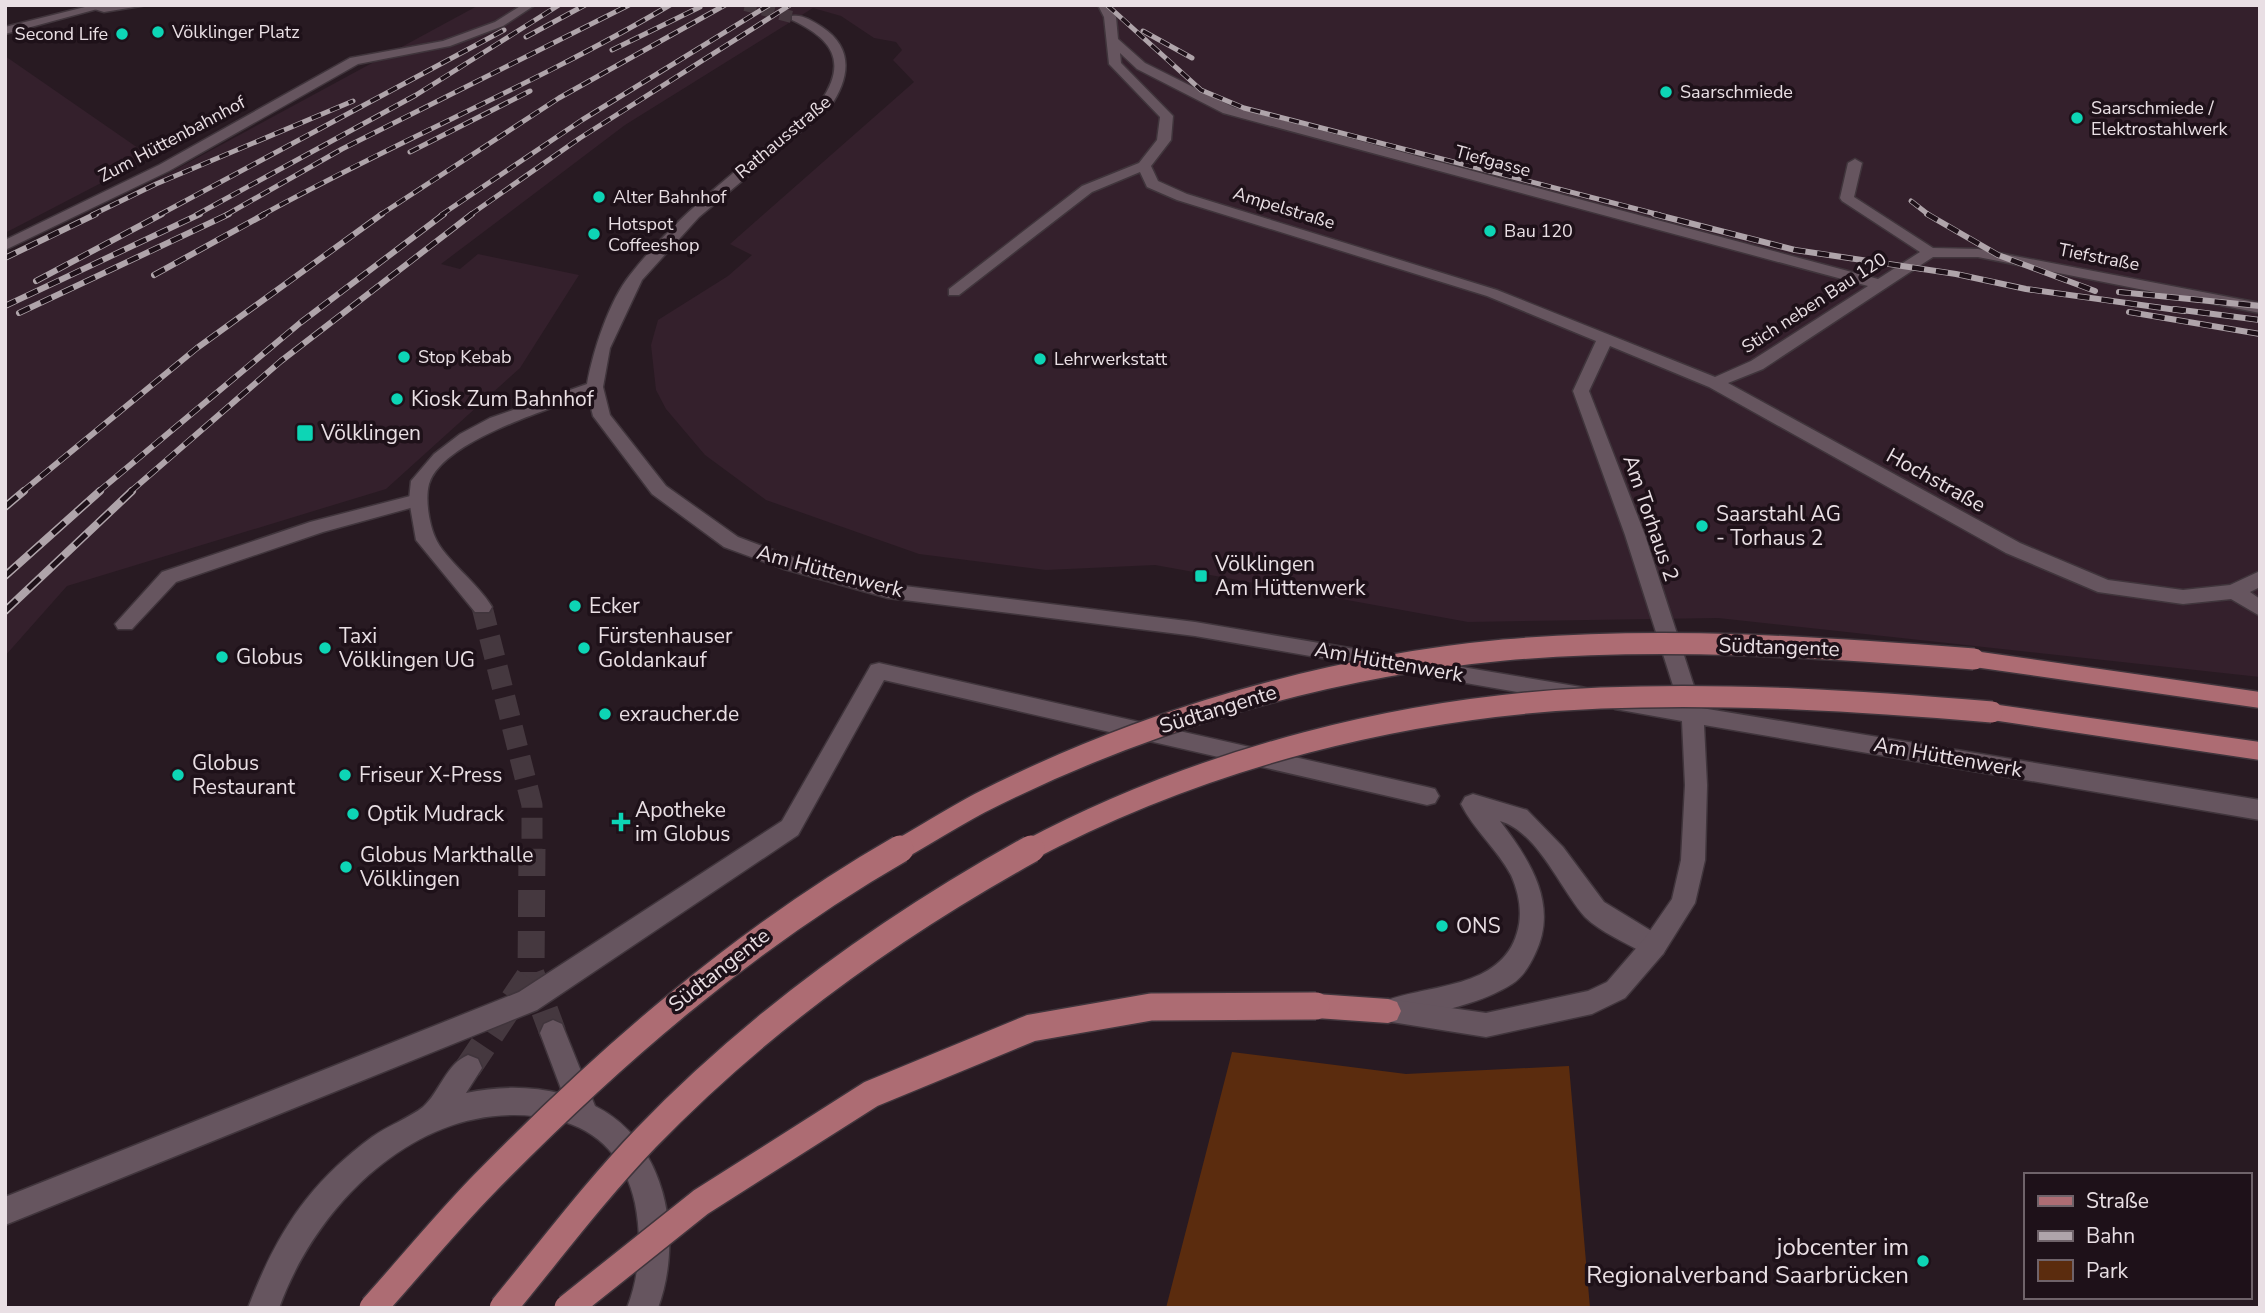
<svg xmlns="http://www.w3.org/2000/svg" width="2265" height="1313" viewBox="0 0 2265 1313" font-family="'Nunito Sans',sans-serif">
<rect width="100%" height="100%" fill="#281a22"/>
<g fill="#34202c">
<path d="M479,5H2260V677L1718,618L1468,622L1155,565L1046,570L919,554L766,500L705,455L666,409L656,390L651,345L658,320L728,276L752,255L730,244L914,82L893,60L902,50L896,42L874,38L841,16L813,8L625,125L441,264L460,269L478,254L579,275L520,368L386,489L67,586L5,656V262Z"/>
<path d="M5,56L151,157L5,233Z"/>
</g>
<path fill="#5b2c0e" d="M1232,1052L1406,1074L1569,1066L1590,1308H1166Z"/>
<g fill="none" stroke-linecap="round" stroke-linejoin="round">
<path stroke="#45383f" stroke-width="12" stroke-dasharray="12 6" stroke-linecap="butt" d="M745,5L796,18"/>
<path stroke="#45383f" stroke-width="21" stroke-dasharray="21 10" stroke-linecap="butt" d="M482,607L532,805V851"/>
<g stroke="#45383f" stroke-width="27" stroke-dasharray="27 14" stroke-linecap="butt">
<path d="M532,849L531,974L553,1033"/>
<path d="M468,1068L531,974"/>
</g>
<defs>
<g id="lane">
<path d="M93,5L101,8L5,34V27Z"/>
<path d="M522,5H535L503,26L450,46L358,64L169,171L5,250V240L159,165L350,58L443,41L495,22Z"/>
<path d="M1098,5H1109L1116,17L1118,39L1145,63L1233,107L1878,279L1920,252L1842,201L1840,198L1848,163L1855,159L1862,163L1854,197L1933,248L1978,249L2260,303V313L1978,257H1933L1763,369L1728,383L2020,543L2108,580L2183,590L2230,585L2260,571V587L2250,592L2260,599V616L2231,599L2183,604L2098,592L2006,553L1709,387L1610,346L1589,391L1645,535L1703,714L1700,720L1692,722L1684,720L1625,535L1573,391L1596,341L1487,296L1177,200L1147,187L1140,172L1092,192L959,295H949V289L1082,186L1139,163L1157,140L1160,117L1109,64L1104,17ZM1120,53L1137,69L1223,113L1868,286L1751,361L1715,377L1497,290L1187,194L1158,181L1151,166L1171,140L1173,116L1121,63Z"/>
<path d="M418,494L427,500L425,504L323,532L176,582L132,629H118L115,624L162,572L310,522Z"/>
<path d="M879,663L1427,787L1435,789L1439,796L1435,803L1427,805L884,680L798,835L537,1010L5,1225V1197L519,992L782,821L871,665Z"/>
<path d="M1473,794L1527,810L1563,847L1604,902L1663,938L1667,946L1663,954L1654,957L1645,954C1627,943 1600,932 1585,917C1560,889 1538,832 1500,821C1530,860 1559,905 1535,954C1530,965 1523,977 1512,984C1477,1006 1434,1012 1394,1022L1385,1019L1381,1010L1385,1001C1429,984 1501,989 1517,933C1523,914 1519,893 1511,875C1497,849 1474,830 1461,804L1465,797Z"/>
</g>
<g id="secondary">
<path d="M81,5H147L104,12Z"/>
<path d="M792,16C802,14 813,21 822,27C854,48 850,78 830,107L699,217L642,280L610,348L603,387L610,415L666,486L738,537L797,559L888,584L1195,622L1581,687L1589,689L1592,695L1589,701L1581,703L1195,636L888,598L784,569L724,547L652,494L593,416L588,395C550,409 442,441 429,484C425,499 429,523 435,537C444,559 479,584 492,607L489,612H475L416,540L409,500L411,481L434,454L460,434L490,418L587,384C593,351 609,301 630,275C683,207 756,156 821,101C848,61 832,39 792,20Z"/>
<path d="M1623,695L2260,800V820L1704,725L1707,785L1705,860L1695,903L1663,954L1625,998L1592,1014L1486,1037L1379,1020L1375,1011L1379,1002L1388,999L1486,1013L1588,991L1607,982L1645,938L1672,899L1681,860L1685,785L1682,721L1615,709L1612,703L1615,697Z"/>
<path d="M553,1020L562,1024L595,1106C666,1141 684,1237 658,1308H627C640,1275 642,1238 635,1203C626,1161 600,1130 557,1120C431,1090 319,1197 279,1308H248C276,1234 308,1184 372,1137C387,1126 411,1117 423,1107C440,1092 446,1064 468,1055L478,1059L482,1068L466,1093C498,1086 531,1086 563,1094L540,1033L544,1024Z"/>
</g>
<g id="primary">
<path d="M1974,651L2260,692V708L1974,667L1967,665L1963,659L1967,653Z"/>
<path d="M1992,704L2260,742V760L1992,720L1984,718L1981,712L1984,706Z"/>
<path d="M1316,994L1388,999L1397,1002L1401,1011L1397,1020L1388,1023L1316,1018L1307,1015L1303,1006L1307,997Z"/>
</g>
</defs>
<use href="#lane" stroke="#40353c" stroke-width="3"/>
<use href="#secondary" stroke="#40353c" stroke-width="3"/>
<use href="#primary" stroke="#40353c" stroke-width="3"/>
<use href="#lane" fill="#66555f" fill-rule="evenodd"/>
<use href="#secondary" fill="#66555f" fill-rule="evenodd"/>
<use href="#primary" fill="#ad6c73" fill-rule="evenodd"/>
<defs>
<g id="rail-far2">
<path d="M1107,5L1201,90L1244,108L1660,215"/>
<path d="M1143,31L1192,58"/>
<path d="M526,37L585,5"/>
<path d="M612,50L700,7"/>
<path d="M410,152L530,91"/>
<path d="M1911,201L1929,215"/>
<path d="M92,215L156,184L353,101"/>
<path d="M159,215L504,30"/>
<path d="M196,215L416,95L559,5"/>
<path d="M226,215L342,149L629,5"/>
<path d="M262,215C396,141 538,83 670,5"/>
<path d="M380,215L559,98L725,5"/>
<path d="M441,215L582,120L769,5"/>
<path d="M470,215L580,138L790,5"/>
</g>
<g id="rail-far1">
<path d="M1654,214L1795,250L1956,274L2026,289L2184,311"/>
<path d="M1927,214L1998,255L2095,291"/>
<path d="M5,258L96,214"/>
<path d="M154,275L265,214"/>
<path d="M36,281L162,214"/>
<path d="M2119,292L2260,306"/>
<path d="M5,306L200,214"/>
<path d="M2174,309L2260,320"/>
<path d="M2129,312L2260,334"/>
<path d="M19,313L229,214"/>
<path d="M22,492L197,348L382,214"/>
<path d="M98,492L300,323L444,214"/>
<path d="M130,492L281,361L472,214"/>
</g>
<g id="rail">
<path d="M5,507L24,491"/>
<path d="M5,576L100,491"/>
<path d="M5,611L132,491"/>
</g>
</defs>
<use href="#rail-far2" stroke="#afa4aa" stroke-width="5"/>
<use href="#rail-far1" stroke="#afa4aa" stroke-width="6"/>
<use href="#rail" stroke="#afa4aa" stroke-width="8"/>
<use href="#rail-far2" stroke="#1e1119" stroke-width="3.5" stroke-dasharray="10" stroke-linecap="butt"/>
<use href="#rail-far1" stroke="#1e1119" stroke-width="4.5" stroke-dasharray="12" stroke-linecap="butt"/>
<use href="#rail" stroke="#1e1119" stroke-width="5" stroke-dasharray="16" stroke-linecap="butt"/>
<defs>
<g id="primary-bridge-far1">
<path d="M897,851C925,835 952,818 980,803C1141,721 1324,667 1504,650C1660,636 1818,647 1974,659"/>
<path d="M1027,851C1202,758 1404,706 1601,698C1732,693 1862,701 1992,712"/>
</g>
<g id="primary-bridge">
<path d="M373,1308C410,1267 445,1224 483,1185C608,1057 745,938 900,849"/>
<path d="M503,1308C550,1251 595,1191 646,1138C757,1023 892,926 1031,849"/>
<path d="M568,1308L701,1202L871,1094L1031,1028L1151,1007L1316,1006"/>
</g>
</defs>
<use href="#primary-bridge-far1" stroke="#40353c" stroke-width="24" stroke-linecap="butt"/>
<use href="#primary-bridge" stroke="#40353c" stroke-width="30" stroke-linecap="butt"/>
<use href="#primary-bridge-far1" stroke="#ad6c73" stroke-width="21"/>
<use href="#primary-bridge" stroke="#ad6c73" stroke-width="27"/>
</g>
<g fill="#0dd5b5" stroke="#1e1119" stroke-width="2.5">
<circle cx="158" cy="32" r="7"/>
<circle cx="122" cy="34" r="7"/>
<circle cx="1666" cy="92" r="7"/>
<circle cx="2077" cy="118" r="7"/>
<circle cx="599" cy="197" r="7"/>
<circle cx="1490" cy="231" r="7"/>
<circle cx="594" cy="234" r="7"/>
<circle cx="404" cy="357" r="7"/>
<circle cx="1040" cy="359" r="7"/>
<circle cx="397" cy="399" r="7"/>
<rect x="296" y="424" width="18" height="18" rx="3.5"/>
<circle cx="1702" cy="526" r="7"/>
<rect x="1194" y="569" width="14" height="14" rx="3.5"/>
<circle cx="575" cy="606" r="7"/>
<circle cx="325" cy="648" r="7"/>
<circle cx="584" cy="648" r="7"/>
<circle cx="222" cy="657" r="7"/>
<circle cx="605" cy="714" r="7"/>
<circle cx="178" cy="775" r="7"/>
<circle cx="345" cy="775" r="7"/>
<circle cx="353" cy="814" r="7"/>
<path d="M617.5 811.5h7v7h7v7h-7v7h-7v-7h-7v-7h7z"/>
<circle cx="346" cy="867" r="7"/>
<circle cx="1442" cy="926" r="7"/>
<circle cx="1923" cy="1261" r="7"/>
</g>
<g text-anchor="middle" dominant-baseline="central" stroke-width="7" stroke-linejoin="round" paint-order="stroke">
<g font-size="18" fill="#e9dfe4" stroke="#1e1119" text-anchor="start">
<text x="172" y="32">Völklinger Platz</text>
<text x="108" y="34" text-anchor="end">Second Life</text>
<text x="1680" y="92">Saarschmiede</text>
<text x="2091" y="108">Saarschmiede /<tspan x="2091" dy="21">Elektrostahlwerk</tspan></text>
<text x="613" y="197">Alter Bahnhof</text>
<text x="608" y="224">Hotspot<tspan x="608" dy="21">Coffeeshop</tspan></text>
<text x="1504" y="231">Bau 120</text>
<text x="418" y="357">Stop Kebab</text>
<text x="1054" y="359">Lehrwerkstatt</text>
</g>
<g font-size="18" fill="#e9dfe4" stroke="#1e1119">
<text transform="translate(783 137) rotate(-40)">Rathausstraße</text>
<text transform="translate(172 139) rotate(-28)">Zum Hüttenbahnhof</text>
<text transform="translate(1493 161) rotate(15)">Tiefgasse</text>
<text transform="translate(1284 208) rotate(17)">Ampelstraße</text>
<text transform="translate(2099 257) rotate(11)">Tiefstraße</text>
<text transform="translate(1814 303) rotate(-33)">Stich neben Bau 120</text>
</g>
<g font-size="21" fill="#e9dfe4" stroke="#1e1119" text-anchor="start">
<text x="411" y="399">Kiosk Zum Bahnhof</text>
<text x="321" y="433">Völklingen</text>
<text x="1716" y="514">Saarstahl AG<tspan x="1716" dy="24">- Torhaus 2</tspan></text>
<text x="1215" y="564">Völklingen<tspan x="1215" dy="24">Am Hüttenwerk</tspan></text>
<text x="589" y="606">Ecker</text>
<text x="339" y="636">Taxi<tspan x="339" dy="24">Völklingen UG</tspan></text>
<text x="598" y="636">Fürstenhauser<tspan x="598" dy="24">Goldankauf</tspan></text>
<text x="236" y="657">Globus</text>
<text x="619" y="714">exraucher.de</text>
<text x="192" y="763">Globus<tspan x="192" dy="24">Restaurant</tspan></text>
<text x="359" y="775">Friseur X-Press</text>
<text x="635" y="810">Apotheke<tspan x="635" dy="24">im Globus</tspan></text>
<text x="367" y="814">Optik Mudrack</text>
<text x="360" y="855">Globus Markthalle<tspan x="360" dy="24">Völklingen</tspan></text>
<text x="1456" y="926">ONS</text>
</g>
<g font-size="21" fill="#e9dfe4" stroke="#1e1119">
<text transform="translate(1936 480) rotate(29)">Hochstraße</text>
<text transform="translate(1651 518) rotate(71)">Am Torhaus 2</text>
<text transform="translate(830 571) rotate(15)">Am Hüttenwerk</text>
<text transform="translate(1779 647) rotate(2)">Südtangente</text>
<text transform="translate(1389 662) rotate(10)">Am Hüttenwerk</text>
<text transform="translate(1218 709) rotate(-17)">Südtangente</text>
<text transform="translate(1948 757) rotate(10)">Am Hüttenwerk</text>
<text transform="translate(719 970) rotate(-38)">Südtangente</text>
</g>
<g font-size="24" fill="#e9dfe4" stroke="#1e1119" text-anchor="end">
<text x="1909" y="1247">jobcenter im<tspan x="1909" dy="28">Regionalverband Saarbrücken</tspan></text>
</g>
</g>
<rect width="2265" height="1313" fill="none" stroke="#e9dfe4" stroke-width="14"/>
<rect x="2024" y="1173" width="228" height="126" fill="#1e1119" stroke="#6f636a" stroke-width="2"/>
<rect x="2038" y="1196" width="35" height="10" fill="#ad6c73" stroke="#6f636a" stroke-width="2"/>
<text x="2086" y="1208" font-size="21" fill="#e9dfe4">Straße</text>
<rect x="2038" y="1231" width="35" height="10" fill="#afa4aa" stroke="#6f636a" stroke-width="2"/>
<text x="2086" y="1243" font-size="21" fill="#e9dfe4">Bahn</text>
<rect x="2038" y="1260" width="35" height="21" fill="#5b2c0e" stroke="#6f636a" stroke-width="2"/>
<text x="2086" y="1278" font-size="21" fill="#e9dfe4">Park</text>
</svg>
